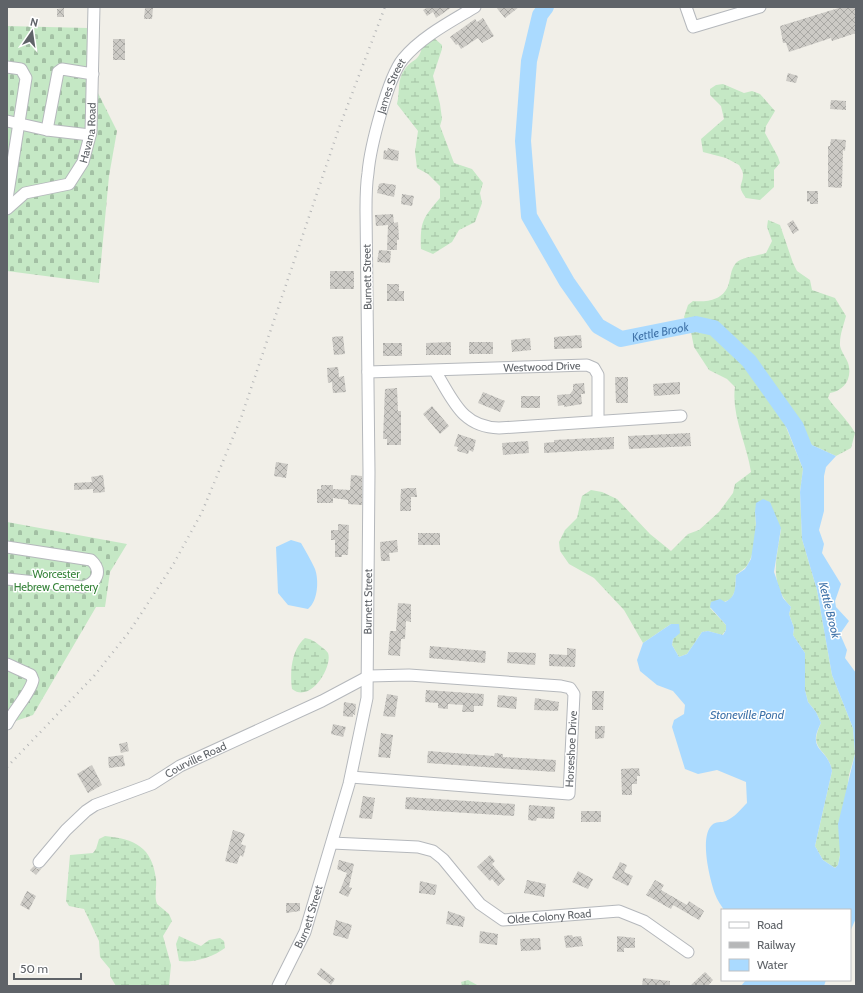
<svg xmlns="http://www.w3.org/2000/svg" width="863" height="993" viewBox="0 0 863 993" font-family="Cabin,sans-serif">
<defs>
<pattern id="wetland-marsh" width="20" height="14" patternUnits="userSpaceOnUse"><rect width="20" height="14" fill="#c5e8c5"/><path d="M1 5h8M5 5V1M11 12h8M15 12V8" fill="none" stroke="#a3c0a4"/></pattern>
<pattern id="cemetery-stones" width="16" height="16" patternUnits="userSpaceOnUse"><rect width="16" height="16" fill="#c5e8c5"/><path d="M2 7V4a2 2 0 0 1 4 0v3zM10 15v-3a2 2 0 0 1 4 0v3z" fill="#a3c0a4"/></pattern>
<pattern id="building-cross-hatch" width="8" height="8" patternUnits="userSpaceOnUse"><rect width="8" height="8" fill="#cccac5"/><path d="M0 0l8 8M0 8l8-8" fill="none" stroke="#a9a8a4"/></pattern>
</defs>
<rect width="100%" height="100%" fill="#f1efe8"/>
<g fill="url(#wetland-marsh)">
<path d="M434,38L442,45V49L433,76L440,104L442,119L440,126L454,163L472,169L483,183L480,193L482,203L475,222L459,230L452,242L433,254L421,249C420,221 423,218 440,198V186L428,174L417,168L415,152L418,131L397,104C400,93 397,78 405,69C415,56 418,64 423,44Z"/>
<path d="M723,84L744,93L752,91L760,94L775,111L766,126L765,133L778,157L780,163L774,170V187L760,200L746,198C736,185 743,186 743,174C743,171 740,167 739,165L726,158L703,152L701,139L724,119L721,106L710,95V89L716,85Z"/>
<path d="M768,220L780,225L793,263L797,271L810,280L812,290L835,298L846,316C844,324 840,334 840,343C839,349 846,357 848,363C853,378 844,391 830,393L828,398C837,411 848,420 855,433L851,448L836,456L812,445L796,427H786L803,469L800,492L802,539L817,590L832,675L853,728L855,754L849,775L840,844V855L838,865L835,868L823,860L815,846L832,771C828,747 807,752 821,723L816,712L808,702L805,690V653L793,635L794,628L789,614L791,607C768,583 777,558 781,529L755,512C757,528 756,554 746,567C743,570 739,572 736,575L735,591L731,599L710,608L726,625V630L722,635L708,631L702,632L687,654L679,657L672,645L673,639L671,624L643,643L624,610L594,578L569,564L560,551L559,542L565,530L577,518L582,496L591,490L602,492L617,499L650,534L671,551L688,534L699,530L719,512L733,493L735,484L751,472C747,444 731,415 735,387L727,379L709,370L694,347L691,332L684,317L688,305L693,301C706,302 722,301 728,286C731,278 730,270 736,263C741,257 757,256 766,253L772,241L767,227Z"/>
<path d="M305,638C311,639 314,641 319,645C322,647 326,650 328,653C333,666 311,704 292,689C290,672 291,650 305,638Z"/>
<path d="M105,836C135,839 152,847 156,879C157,887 154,896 157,904L169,914L172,921L163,936L171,965L169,986H116L110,976V969L100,957L99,941L84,909L69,906L66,901L70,855L93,853L96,849L99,839Z"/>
<path d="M179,936L201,946L209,940L220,938L224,941L225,948C213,957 194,963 179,961L176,944Z"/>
<path d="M468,980L479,986H462L461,982Z"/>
</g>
<g fill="url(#cemetery-stones)">
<path d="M7,26L88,28L87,65L90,77L117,131L109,176L99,283L7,271Z"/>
<path d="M7,522L127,544L110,572L105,607H96L33,715L7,724Z"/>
</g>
<g fill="#aadaff">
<path d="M786,426L796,427L812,445L836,456L826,467L824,476V511L819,530L824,544L822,553L841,584L835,601L836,607L849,621L840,634L847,650L845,658L856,673V918L850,932V910H724C721,905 717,900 715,894C710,880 699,837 712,825C716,821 721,823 726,821C735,817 741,809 747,803L746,782L717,770L698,774L685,769L672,727L674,720L684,714L685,705L673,691L657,685L640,671L637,660L643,643L671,624H679L680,633L673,639L672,645L679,657L687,654L702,632L708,631L723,635L726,630V625L710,607L711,602L720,599L725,602C737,597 735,586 736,575L745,569L751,559L756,524L755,512L756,503L763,499L770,502L781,528L774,572L783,598L791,607L789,614L794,628L793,635L805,653V690L808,702L816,712L821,723C806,752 828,747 832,771L815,846L823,860L835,868L838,865L840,855L838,824L855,754L853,728L832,675L817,590L802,539L800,492L803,469Z"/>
<path d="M291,540L301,543C306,552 311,560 315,569C319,580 318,601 308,609L288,605L278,593L276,547Z"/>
<path d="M746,980H826L824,986H741Z"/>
</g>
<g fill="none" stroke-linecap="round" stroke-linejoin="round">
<path stroke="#aadaff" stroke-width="16" id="s1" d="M546,7L540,15L529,61L523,141L529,216L567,282L598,326L621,339L696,324L714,328L749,361L796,427L804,447"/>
</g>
<g fill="url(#building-cross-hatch)">
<path d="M428,7H452L436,18L433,12L427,16L423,10Z"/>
<path d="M496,7H519L505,18Z"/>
<path d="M842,7H856V33L832,41L831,38L789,52L786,43H783L780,26Z"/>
<path d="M64,8V17H57V9Z"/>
<path d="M145,8H153L152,19H144Z"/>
<path d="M483,18L494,36L482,43L478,38L461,49L458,44L456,45L450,37L475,19L477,22Z"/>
<rect x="113" y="39" width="12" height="21"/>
<path d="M788,73L798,76L796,83L786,81Z"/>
<path d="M831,100L846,101V110L830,109Z"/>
<path d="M831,139L846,140L845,151L843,150L842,186L841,188L828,187V146H830Z"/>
<path d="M388,148L399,151L398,161L383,159L384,150L387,151Z"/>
<path d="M382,183L396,185L394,197L377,193L379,184Z"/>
<path d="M807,191H818V204H810V201L807,202Z"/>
<path d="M402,194L414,196L412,206L401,204Z"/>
<path d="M393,214L394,223L398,222L399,240H397V250H387L388,225L376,226L375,215Z"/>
<path d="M793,220L799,230L793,234L787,224Z"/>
<path d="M379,250L391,251L390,263L377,262Z"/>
<rect x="330" y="271" width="24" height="18"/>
<path d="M387,284H399V291H404V301H387Z"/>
<path d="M581,335L582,348L554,349V337Z"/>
<path d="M343,336L345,354L334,355L332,337Z"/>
<path d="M530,338L531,350L512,352L511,340Z"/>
<path d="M451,342V355H426V343Z"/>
<rect x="469" y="342" width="24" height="12"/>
<rect x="383" y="343" width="19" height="13"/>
<path d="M338,367L339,377L344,376L346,392L333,393L332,382L328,383L327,368Z"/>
<path d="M615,377H628V403H616Z"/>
<path d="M680,382V394L654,396L653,384Z"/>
<path d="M584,383L585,394H581L582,404L564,407V405L558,406L557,395L570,394L573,390V384Z"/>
<path d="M397,388L398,411H401V445H387V439H383L385,389Z"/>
<path d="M483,392L505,401L500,412L478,403Z"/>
<rect x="521" y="396" width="19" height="12"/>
<path d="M432,406L449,426L440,434L423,414Z"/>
<path d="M690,433L691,446L629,449L628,436Z"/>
<path d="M458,434L476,440L473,452L469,450L468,454L457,451L458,447L454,446Z"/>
<path d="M614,437V449L544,453V443L554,442V440Z"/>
<path d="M528,441L529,453L503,455L502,443Z"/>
<path d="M276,462L288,464L286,478L274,476Z"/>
<path d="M103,475L105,492L93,493V489L74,490V483L92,482L91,477Z"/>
<path d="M351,475L362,476V505L348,504V500L333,498V503H317V489H321V485H333V489L350,490Z"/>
<path d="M408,488H416L417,497H411V511H400L401,489Z"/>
<path d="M338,524L349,525L348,555H342V557H335V540H331V530H338Z"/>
<rect x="418" y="533" width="22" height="12"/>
<path d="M397,540L398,552L389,553L390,561H381L380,542Z"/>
<path d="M398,603L411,604V622L406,621L405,639H401L400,656L388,655L390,631H396Z"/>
<path d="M430,646L486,651L485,663L429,658Z"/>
<path d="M567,648L576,649L575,667L549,666V654L567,655Z"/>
<path d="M508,652L536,653L535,665L507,663Z"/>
<path d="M426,690L484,694L483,706H474V712H462L463,705L448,704V709L438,708V703L425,702Z"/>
<path d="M592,691H604L603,710H592Z"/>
<path d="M387,694L398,696L395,717L383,716Z"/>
<path d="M498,695L517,697L516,709L497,707Z"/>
<path d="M535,698L559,702L558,711L534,710Z"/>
<path d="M344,702L356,704L355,715L353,714V717L343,716Z"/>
<path d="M333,724L346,727L343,737L331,734Z"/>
<path d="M595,726H605L604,738L595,739Z"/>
<path d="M381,733L393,735L390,758L378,757Z"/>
<path d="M127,742L129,751L121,753L119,744Z"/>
<path d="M428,751L494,756L495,753L503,754V757L556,760L555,772L427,763Z"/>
<path d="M123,755L125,766L109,768L108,757Z"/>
<path d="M92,765L102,785L88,793L77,774Z"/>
<path d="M639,768L640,776H637V784H632V795H622L621,769Z"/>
<path d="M363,796L375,798L372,819L359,818Z"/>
<path d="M406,797L515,804L514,816L405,809Z"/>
<path d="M529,805L555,807L554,819L537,818L536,821L528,820Z"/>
<rect x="581" y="811" width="20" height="11"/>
<path d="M233,830L245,834L241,844L246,846L243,857L240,855L237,864L225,861Z"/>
<path d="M490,855L495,861L492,864L505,879L498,886L492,879L490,881L477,867Z"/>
<path d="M339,860L354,864L349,887L352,888L348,897L339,893L347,873L337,869Z"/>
<path d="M620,862L627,865L624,872L633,876L628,886L612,878Z"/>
<path d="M34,866L37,869L42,868L36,875L30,870Z"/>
<path d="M578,871L593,879L588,889L572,882Z"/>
<path d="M527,880L546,884L544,897L524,893Z"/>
<path d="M655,880L664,885L661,890L687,905L689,901L704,911L699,920L673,905L671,909L646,895Z"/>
<path d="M420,881L437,885L435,895L419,893Z"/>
<path d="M27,891L36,896L29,910L20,905Z"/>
<path d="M286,903H300V911L286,913Z"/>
<path d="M448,911L465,917L463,927L446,924Z"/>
<path d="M336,920L352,925L348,939L333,935Z"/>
<path d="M480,931L498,934L497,945L479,943Z"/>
<path d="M572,935L573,937L581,936L583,946L566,948L564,936Z"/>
<path d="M617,936L635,938V948H624V952H617Z"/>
<path d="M540,938L541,950L521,951L520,939Z"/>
<path d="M321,968L335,979L331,985L317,974Z"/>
<path d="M705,972L713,980L708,986H690Z"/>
<path d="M643,978L670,981V986H642Z"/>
</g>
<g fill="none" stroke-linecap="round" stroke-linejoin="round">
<defs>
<g id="minor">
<path d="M686,7L693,27L760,7"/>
<path d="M7,67L21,69L26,78L7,199"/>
<path d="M7,121L47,130L90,135"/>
<path d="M47,130L58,72L62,69L93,74"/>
<path id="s2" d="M7,209L25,193L69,184L83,162L91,132L94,7"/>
<path d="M435,371C453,399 461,427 499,428L681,416"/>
<path id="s3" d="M368,372L587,365L594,368L598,375V421"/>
<path d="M7,547L91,560C103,571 97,583 83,587L7,579"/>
<path d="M7,664L31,675L33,680C31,692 13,711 7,724"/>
<path id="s4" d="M332,843L418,847L433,851L443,859L480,904L503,920L619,911L644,921L688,952"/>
<path id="s5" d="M39,862L66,830L86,811L95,805L152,784L180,766L322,701L369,676L409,675L561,686L570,688L574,694L569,794L351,777"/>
<path id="s6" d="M278,986L305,932L349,784L367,698L369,472L366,210C366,197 366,185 368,173C370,148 388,77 403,59C421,37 450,22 475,7"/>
</g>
</defs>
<use href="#minor" stroke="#b5b8bc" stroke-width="13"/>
<use href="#minor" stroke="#fff" stroke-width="11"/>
<path stroke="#b6b7b8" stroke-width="2.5" stroke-dasharray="1 5" stroke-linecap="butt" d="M7,767L94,676L129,632L173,565L202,512L241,418L339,128L385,7"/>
</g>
<g text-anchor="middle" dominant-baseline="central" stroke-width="3" stroke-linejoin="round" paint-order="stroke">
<g font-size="11" fill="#5f6368" stroke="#fff">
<text stroke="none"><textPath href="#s6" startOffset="918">James Street</textPath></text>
<text stroke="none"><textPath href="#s2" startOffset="125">Havana Road</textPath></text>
<text transform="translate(367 277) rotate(-91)">Burnett Street</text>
<text stroke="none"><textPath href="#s3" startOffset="174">Westwood Drive</textPath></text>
<text stroke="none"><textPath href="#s6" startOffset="399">Burnett Street</textPath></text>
<text transform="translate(571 749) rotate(-87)">Horseshoe Drive</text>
<text stroke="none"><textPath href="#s5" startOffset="191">Courville Road</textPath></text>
<text stroke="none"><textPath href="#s4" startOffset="247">Olde Colony Road</textPath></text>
<text stroke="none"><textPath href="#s6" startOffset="76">Burnett Street</textPath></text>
</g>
<g font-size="11" fill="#348238" stroke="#fff">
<text x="56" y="574">Worcester<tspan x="56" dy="13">Hebrew Cemetery</tspan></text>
</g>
<g font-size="12" font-style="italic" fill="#4174aa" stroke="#fff">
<text stroke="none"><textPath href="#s1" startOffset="409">Kettle Brook</textPath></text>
<text transform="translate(830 610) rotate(76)">Kettle Brook</text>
<text x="747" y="714">Stoneville Pond</text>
</g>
</g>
<rect width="863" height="993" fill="none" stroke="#5f6368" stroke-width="16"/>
<rect x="721" y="909" width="130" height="72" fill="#ffffff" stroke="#bfc1c3"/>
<rect x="729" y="922" width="20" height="6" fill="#ffffff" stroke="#bfc1c3"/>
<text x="757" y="929" font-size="12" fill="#5f6368">Road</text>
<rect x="729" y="942" width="20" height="6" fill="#b6b7b8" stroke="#bfc1c3"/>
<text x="757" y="949" font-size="12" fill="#5f6368">Railway</text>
<rect x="729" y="959" width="20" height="12" fill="#aadaff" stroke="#bfc1c3"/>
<text x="757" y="969" font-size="12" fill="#5f6368">Water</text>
<g transform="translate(32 32) rotate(13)" stroke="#ffffff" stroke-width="3" paint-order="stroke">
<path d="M0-3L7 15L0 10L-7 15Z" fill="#5f6368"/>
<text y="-6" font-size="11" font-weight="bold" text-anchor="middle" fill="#5f6368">N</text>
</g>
<path d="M14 973v6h67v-6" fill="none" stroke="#5f6368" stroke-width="2"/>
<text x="20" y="973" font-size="12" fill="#5f6368" stroke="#ffffff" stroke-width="3" paint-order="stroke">50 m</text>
</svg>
